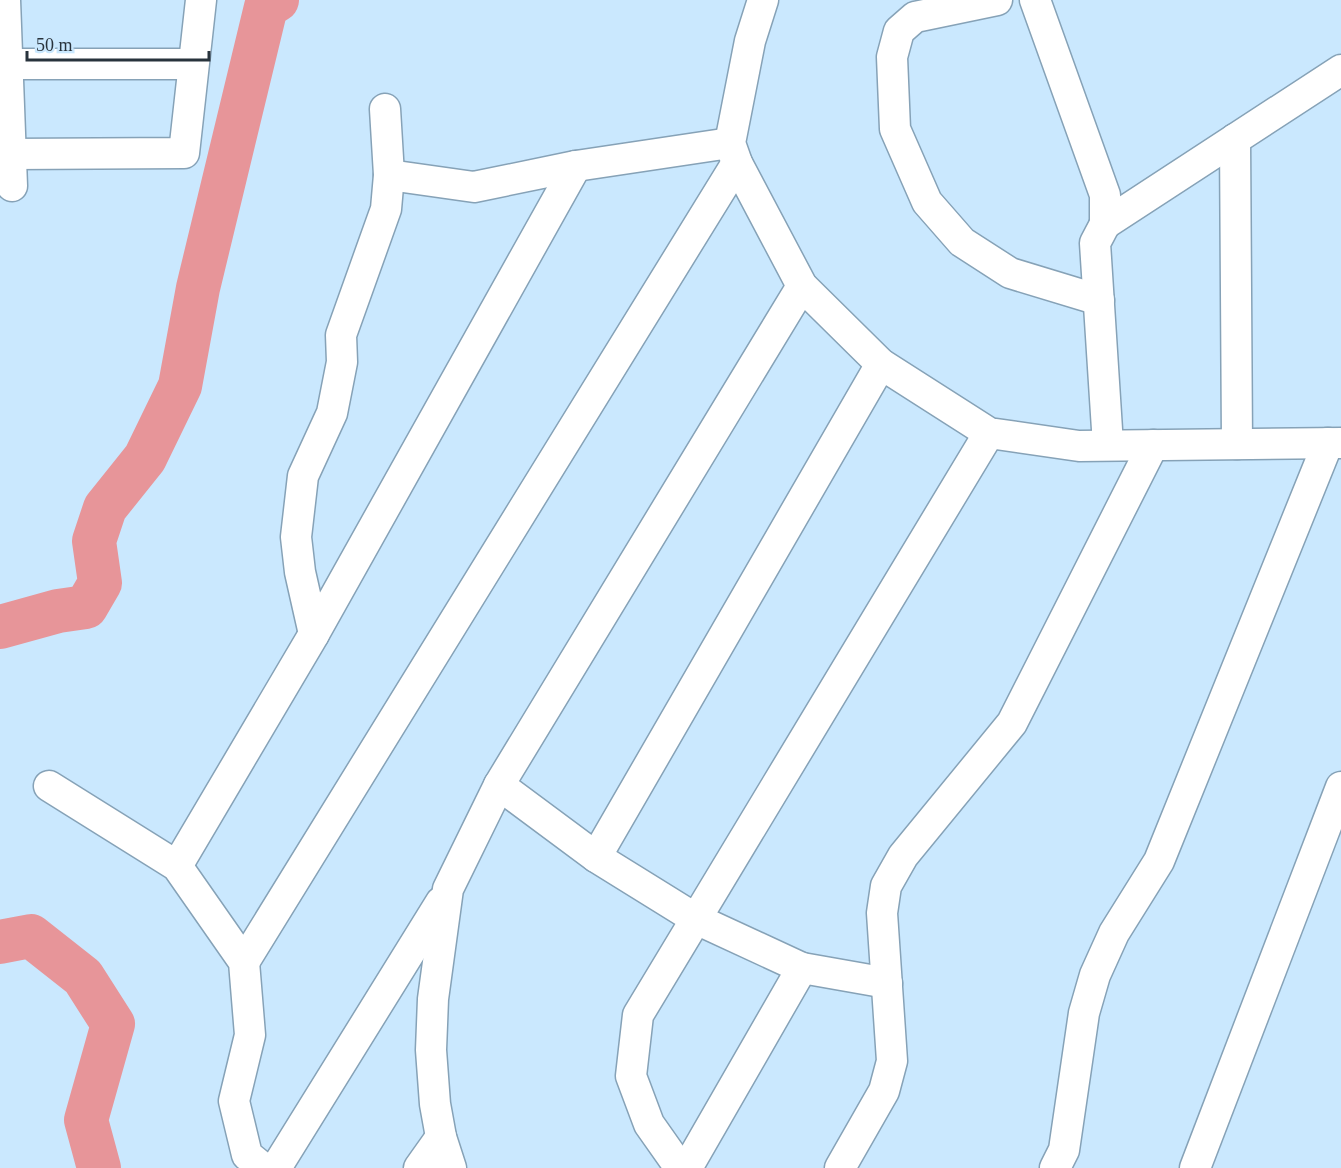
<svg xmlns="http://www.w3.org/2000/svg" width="1341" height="1168" viewBox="0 0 1341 1168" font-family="'Times New Roman',serif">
<rect width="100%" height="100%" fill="#cae8fe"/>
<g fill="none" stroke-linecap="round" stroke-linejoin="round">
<g stroke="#e79599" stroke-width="44">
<path d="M0,627L58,611L86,607L100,583L94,541L105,508L145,458L180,386L198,288L266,7L277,0"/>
<path d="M0,942L31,936L83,977L113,1024L86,1120L99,1168"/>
</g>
<defs>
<g id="minor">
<path d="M5,0L12,186"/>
<path d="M763,0L750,41L730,143L737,163L802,286L881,364L989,433L1079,446L1341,443"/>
<path d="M997,0L915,17L899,31L892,57L895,129L927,202L962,242L1010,273L1099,300"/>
<path d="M1035,0L1105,195V224L1341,70"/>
<path d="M8,64H193"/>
<path d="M1235,139L1237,444"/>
<path d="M11,154L184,153L201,0"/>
<path d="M389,175L474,187L576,166L730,143"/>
<path d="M1105,224L1095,243L1108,445"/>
<path d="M314,634L300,572L296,537L303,476L332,413L342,362L341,335L386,209L389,175L385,109"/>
<path d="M499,785L596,857L696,919L802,968L687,1168"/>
<path d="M49,786L177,866L244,962L250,1035L234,1101L247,1155L263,1168"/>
<path d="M596,857L881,364"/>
<path d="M177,866L314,634L576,166"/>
<path d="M244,962L737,163"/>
<path d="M802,968L887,983"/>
<path d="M276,1168L441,902"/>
<path d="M419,1168L441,1137"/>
<path d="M451,1168L441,1137L435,1104L431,1050L433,999L448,889L499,785L802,286"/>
<path d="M680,1168L649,1124L631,1076L638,1015L989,433"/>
<path d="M840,1168L884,1091L892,1061L882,913L886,886L903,856L1012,723L1153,445"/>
<path d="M1055,1168L1064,1150L1084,1013L1095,975L1114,933L1159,861L1328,443"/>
<path d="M1195,1168L1341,787"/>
</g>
</defs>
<use href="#minor" stroke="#86a2b7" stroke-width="33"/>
<use href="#minor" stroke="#fff" stroke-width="30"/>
</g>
<path d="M27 51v9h182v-9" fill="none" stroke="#28333c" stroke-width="3"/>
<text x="36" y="51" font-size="18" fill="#28333c" stroke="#cae8fe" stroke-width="4.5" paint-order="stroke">50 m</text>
</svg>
